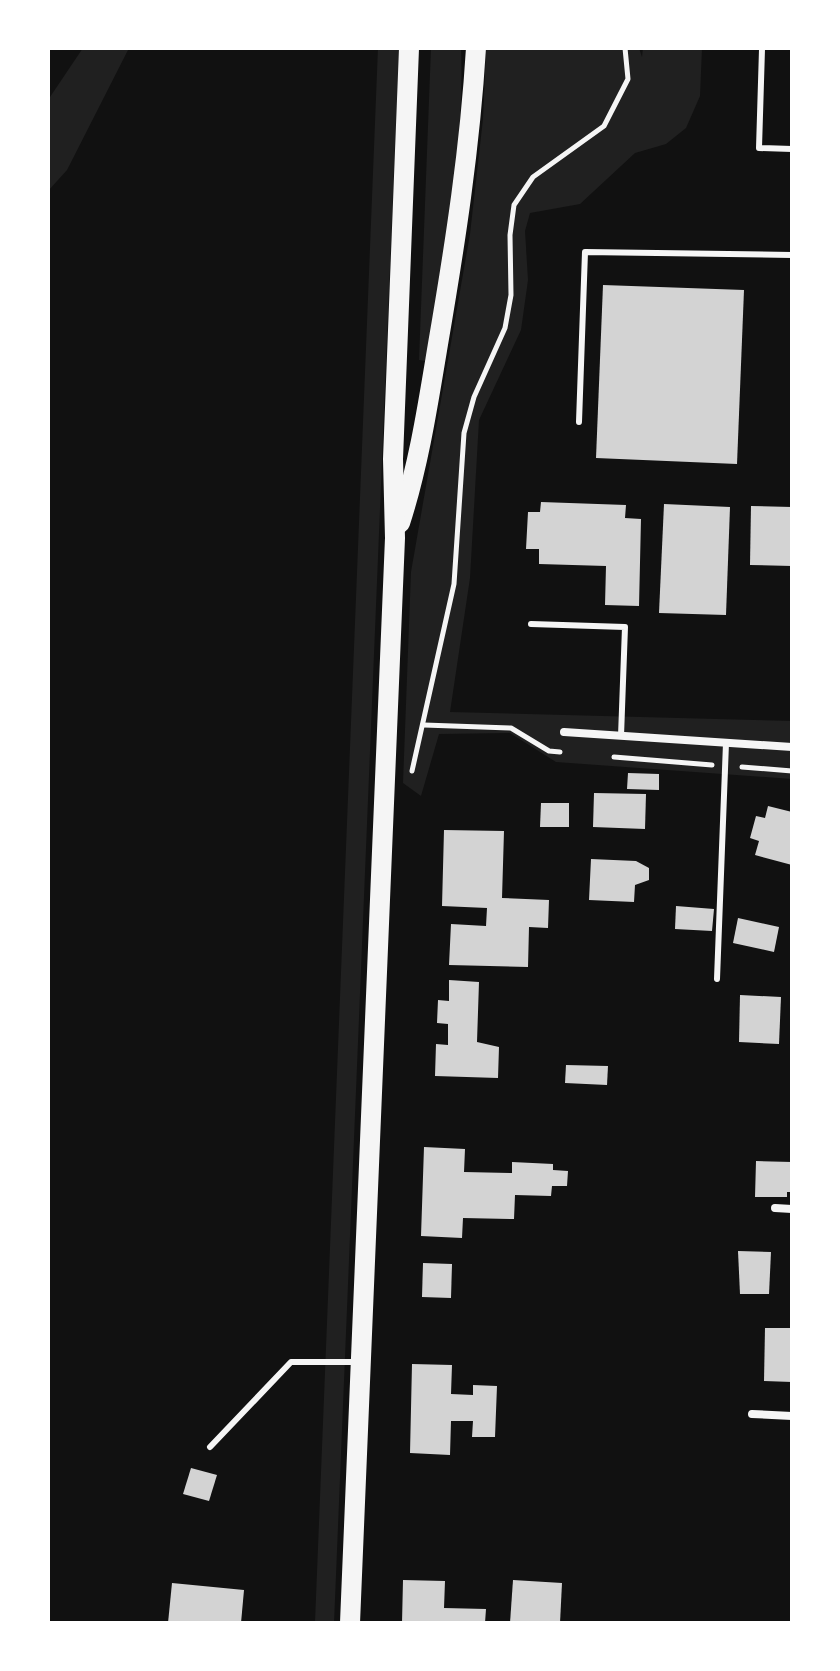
<svg xmlns="http://www.w3.org/2000/svg" width="840" height="1671" viewBox="0 0 840 1671" font-family="Commissioner,sans-serif">
<rect width="100%" height="100%" fill="#111"/>
<g fill="#202020">
<path d="M83,48H129L67,170L48,191V100Z"/>
<path d="M378,48H399L334,1623H315Z"/>
<path d="M431,48H461C465,155 443,256 425,361L419,360Z"/>
<path d="M486,48H639L642,57L643,48H702L700,96L686,128L666,144L635,153L580,204L530,213L525,231L528,280L521,330L479,420L470,578L450,712L792,721V779L556,762L510,733L439,734L421,796L403,783L411,572L470,234L483,119Z"/>
</g>
<g fill="#d3d3d3">
<path d="M603,285L744,290L737,464L596,458Z"/>
<path d="M541,502L626,505L625,518L641,519L639,606L605,605L606,566L539,564V549H526L528,512H540Z"/>
<path d="M664,504L730,507L726,615L659,613Z"/>
<path d="M751,506L792,507V566L750,565Z"/>
<path d="M628,773L659,774V790L627,789Z"/>
<path d="M594,793L646,794L645,829L593,827Z"/>
<path d="M541,803H569V827H540Z"/>
<path d="M768,806L792,812V865L755,855L759,841L750,838L756,816L765,818Z"/>
<path d="M444,830L504,831L502,898L549,900L548,928L529,927L528,967L449,965L451,924L486,926L487,908L442,906Z"/>
<path d="M591,859L636,861L649,868V880L635,885L634,902L589,900Z"/>
<path d="M676,906L714,909L712,931L675,929Z"/>
<path d="M738,918L779,927L774,952L733,943Z"/>
<path d="M449,980L479,982L477,1042L499,1047L498,1078L435,1076L436,1044L448,1045V1024L437,1023L438,1000L449,1001Z"/>
<path d="M740,995L781,997L779,1044L739,1042Z"/>
<path d="M566,1065L608,1066L607,1085L565,1083Z"/>
<path d="M424,1147L465,1149L464,1172L512,1173V1162L553,1164V1170L568,1171L567,1186H552L551,1196L515,1195L514,1219L463,1218L462,1238L421,1236Z"/>
<path d="M756,1161L792,1162V1192H787V1197H755Z"/>
<path d="M738,1251L771,1252L769,1294H740Z"/>
<path d="M423,1263L452,1264L451,1298L422,1297Z"/>
<path d="M765,1328H792V1382L764,1381Z"/>
<path d="M412,1364L452,1365L451,1394L473,1395V1385L497,1386L495,1437H472L473,1421H451L450,1455L410,1453Z"/>
<path d="M191,1468L217,1475L209,1501L183,1494Z"/>
<path d="M403,1580L445,1581L444,1608L486,1609L485,1623H402Z"/>
<path d="M513,1580L562,1583L560,1623H510Z"/>
<path d="M172,1583L244,1590L241,1623H168Z"/>
</g>
<g fill="none" stroke-linecap="round" stroke-linejoin="round">
<g stroke="#f5f5f5" stroke-width="5">
<path d="M424,725L511,728L549,751L560,752"/>
<path d="M614,757L712,765"/>
<path d="M742,767L792,771"/>
<path d="M412,771L454,584L464,433L474,397L505,328L511,295L510,235L514,205L533,177L604,126L628,79L625,48"/>
</g>
<g stroke="#f5f5f5" stroke-width="6">
<path d="M762,49L759,148L792,149"/>
<path d="M579,422L585,252L792,255"/>
<path d="M531,624L625,627L621,736"/>
<path d="M717,979L726,743"/>
<path d="M210,1447L291,1362H357"/>
</g>
<g stroke="#f5f5f5" stroke-width="8">
<path d="M564,732L792,747"/>
<path d="M775,1208L792,1209"/>
<path d="M752,1414L792,1416"/>
</g>
<g stroke="#f5f5f5" stroke-width="20">
<path d="M400,523C419,464 428,404 438,344C455,245 470,148 476,48"/>
<path d="M350,1623L395,538L393,459L409,48"/>
</g>
</g>
<rect width="840" height="1671" fill="none" stroke="#ffffff" stroke-width="100"/>
</svg>
